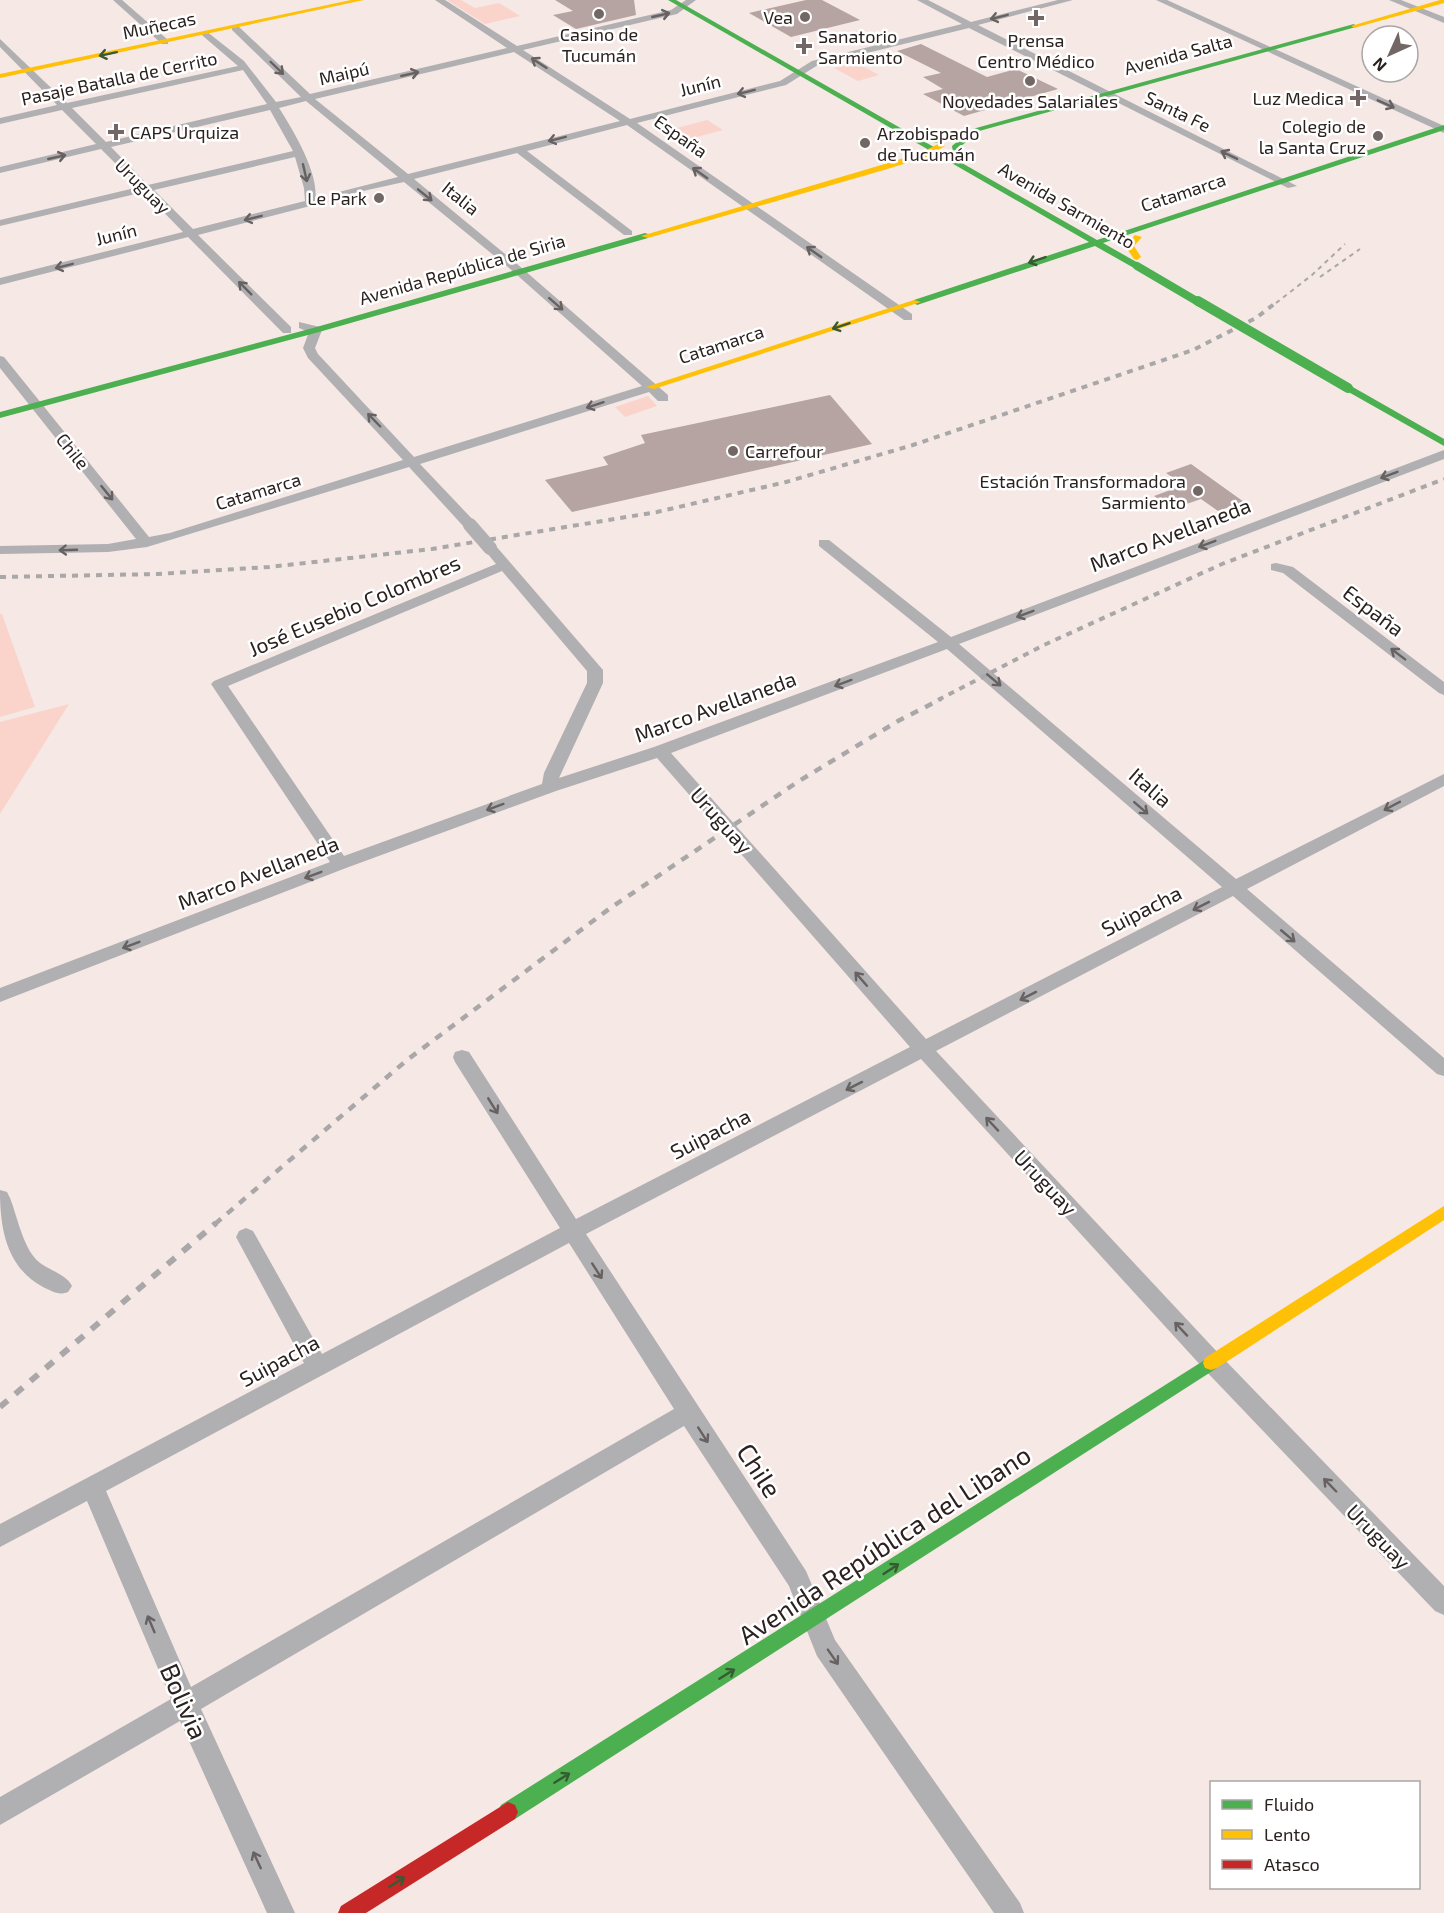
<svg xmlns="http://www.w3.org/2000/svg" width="1444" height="1913" viewBox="0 0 1444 1913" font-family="'Exo 2',sans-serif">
<rect width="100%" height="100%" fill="#f5e8e5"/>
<g fill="#fad4cb">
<path d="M447,0H461L475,8L499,3L520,16L485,24Z"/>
<path d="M855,62L879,75L858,81L834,68Z"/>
<path d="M707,120L723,130L678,142L662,132Z"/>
<path d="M648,396L657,406L625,417L615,407Z"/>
<path d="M0,614H2L35,707L0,717Z"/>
<path d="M69,704L0,814V722Z"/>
</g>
<g fill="#b5a4a1">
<path d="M555,0H634L636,15L576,29L553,15L573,11Z"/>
<path d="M806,0H822L860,20L791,37L749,13Z"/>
<path d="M921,44L987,77L1016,69L1058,89L964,116L923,94L943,89L923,77L941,73L897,51Z"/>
<path d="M830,395L872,444L572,512L545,480L608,465L603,457L645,443L641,435Z"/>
<path d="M1191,464L1244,502L1218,511L1201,499L1172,509L1154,496L1184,485L1166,473Z"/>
</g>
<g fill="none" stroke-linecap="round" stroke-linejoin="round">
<g fill="#b0afb1" fill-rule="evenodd">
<path d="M113,0H122L168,40V44H162Z"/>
<path d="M435,0H445L517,46L671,10L686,0H696L677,14L523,50L630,119L780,81L812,61L962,24L917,0H928L971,22L1058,0H1073L978,25L1297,186L1288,188L969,28L818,65L786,85L637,123L912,314V320H904L627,125L527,151L632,231V235H624L517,153L414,179L516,263L668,395V401H658L649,392L420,464L475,522L477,525L470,529L465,528L409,467L147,547L108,552L0,554V546L108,544L136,539L0,368V356L4,357L149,537L170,533L403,460L308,358L303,348L309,332L299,328V322L320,327L322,330L315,348L318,354L414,457L642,386L508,267L404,182L331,198V194L398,177L306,101L279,108C293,130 323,179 314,205L198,235L291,327V333H283L188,237L0,285V278L183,232L144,192L0,226V220L139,187L101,149L0,173V167L96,144L62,110L0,124V118L57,105L0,47V39L67,103L238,66L203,36L201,34L206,31L244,61L276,102L301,97L232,30V26H238L310,94L507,48ZM514,52L620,121L408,174L315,99ZM243,70L267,104L106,142L72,108ZM270,110L293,151L148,185L111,147ZM295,157L304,188L305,201L193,229L154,190Z"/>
<path d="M1156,0H1167L1444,126V133Z"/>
<path d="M1389,0H1401L1444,17V23Z"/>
<path d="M1444,450V459L959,644L1236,879L1444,774V786L1247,889L1444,1058V1076L1437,1074L1233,896L936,1051L1220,1355L1444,1586V1615L1435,1611L1204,1369L921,1059L586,1234L806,1571L835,1640L1020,1903L1024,1913H994L817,1656L789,1586L684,1426L201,1709L295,1913H267L180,1721L0,1825V1797L171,1699L87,1501L0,1547V1524L304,1363L236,1237L239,1231L246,1228L253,1231L322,1354L560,1228L455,1062L453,1057L455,1052L462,1050L469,1052L576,1219L910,1047L657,758L556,791L346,868L0,1002V988L330,862L211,684L214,681L496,564L483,548L485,545H495L603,670V683L559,778L654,747L938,642L819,546V540H829L951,637ZM502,571L587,671V683L544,773L542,784L344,856L228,686ZM947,649L1222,887L926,1039L671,753ZM569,1243L674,1409L191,1687L106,1491Z"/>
<path d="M1276,563L1293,567L1444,682V695L1439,693L1283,573L1271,570V564Z"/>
<path d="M0,1190L7,1192L10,1198C17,1216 22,1242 34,1257C44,1270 65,1272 72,1286L68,1292C58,1296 52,1291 43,1287C6,1267 0,1228 0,1190Z"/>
</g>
<g fill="#4caf50" fill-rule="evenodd">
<path d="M668,0H676L1097,240L1444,125V130L1103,243L1140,264V268H1134L1095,246L917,305L913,302L914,300L1089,242Z"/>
<path d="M1354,24L1356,27L936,143L929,141Z"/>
<path d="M965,135L972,137L960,147V150L968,159L964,161L953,153L952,146Z"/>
<path d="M645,233L648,234V238L319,332L0,418V412L313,328Z"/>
<path d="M1345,386H1351L1444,439V446L1345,390Z"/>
<path d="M1211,1356L1217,1358L1219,1363L1217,1368L515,1819L508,1822L501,1819L498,1812L501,1805Z"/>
</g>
<g fill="#ffc107" fill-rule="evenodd">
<path d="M351,0H364L0,78V74Z"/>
<path d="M1440,0H1444V3L1354,28L1351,26Z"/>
<path d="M938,144L945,146L926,157L884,170L648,238L641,236L878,166L920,153Z"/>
<path d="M1135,235L1142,237L1134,246L1141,257L1137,260L1134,259L1125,246Z"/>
<path d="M914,300L921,302L654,389L646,387Z"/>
<path d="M1444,1206V1220L1217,1368L1211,1370L1205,1368L1203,1363L1205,1358Z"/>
</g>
<path fill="#c62828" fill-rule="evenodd" d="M508,1802L515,1805L518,1812L515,1819L366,1913H338L341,1906Z"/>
<g stroke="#a9a7a8" stroke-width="2" stroke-dasharray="4.5 4.5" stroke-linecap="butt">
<path d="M1320,277L1360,249"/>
<path d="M1276,303L1312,275L1345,244"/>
</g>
<g stroke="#a9a7a8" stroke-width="4" stroke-dasharray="6 6" stroke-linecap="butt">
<path d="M0,577L158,574L269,567L432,549L657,512L786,482L913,445L1193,350L1256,318L1278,301"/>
<path d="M938,700L1044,645L1222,564L1444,479"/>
</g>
<path stroke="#a9a7a8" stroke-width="4.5" stroke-dasharray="8 8" stroke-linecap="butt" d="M215,1224L407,1060L609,909L799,781L898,721L941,699"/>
<path stroke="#a9a7a8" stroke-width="6" stroke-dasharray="10 10" stroke-linecap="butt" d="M0,1407L216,1223"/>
<path stroke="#b0afb1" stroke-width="14" d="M470,525L490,548"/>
<path stroke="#4caf50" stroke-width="8" d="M1137,266L1200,303"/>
<path stroke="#4caf50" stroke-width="10" d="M1198,301L1348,388"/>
</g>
<defs><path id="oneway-shaft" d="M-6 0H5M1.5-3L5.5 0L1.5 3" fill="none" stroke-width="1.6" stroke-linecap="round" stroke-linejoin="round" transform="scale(1.5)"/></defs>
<g stroke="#676161">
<use href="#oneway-shaft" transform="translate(661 15) rotate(-13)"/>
<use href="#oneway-shaft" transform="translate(999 17) rotate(166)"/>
<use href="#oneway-shaft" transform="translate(539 63) rotate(-147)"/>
<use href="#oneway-shaft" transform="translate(277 68) rotate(44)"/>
<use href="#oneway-shaft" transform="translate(410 74) rotate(-13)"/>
<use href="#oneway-shaft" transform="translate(746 92) rotate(166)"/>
<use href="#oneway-shaft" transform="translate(1386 104) rotate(24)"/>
<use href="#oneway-shaft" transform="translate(557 139) rotate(166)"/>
<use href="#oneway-shaft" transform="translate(1229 155) rotate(-154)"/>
<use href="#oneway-shaft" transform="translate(57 157) rotate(-13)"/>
<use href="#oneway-shaft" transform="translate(305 173) rotate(77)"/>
<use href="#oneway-shaft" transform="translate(700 173) rotate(-145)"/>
<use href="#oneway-shaft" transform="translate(425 195) rotate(39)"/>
<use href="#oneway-shaft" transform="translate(253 218) rotate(166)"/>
<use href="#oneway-shaft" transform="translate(814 252) rotate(-145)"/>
<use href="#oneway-shaft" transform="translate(64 266) rotate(166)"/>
<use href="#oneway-shaft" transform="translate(245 288) rotate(-135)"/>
<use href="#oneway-shaft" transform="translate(556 304) rotate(41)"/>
<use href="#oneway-shaft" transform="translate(595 405) rotate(162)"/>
<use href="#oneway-shaft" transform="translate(374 420) rotate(-134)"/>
<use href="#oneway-shaft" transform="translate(1389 475) rotate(159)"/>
<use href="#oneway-shaft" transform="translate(107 493) rotate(51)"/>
<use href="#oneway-shaft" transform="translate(1207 544) rotate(159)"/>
<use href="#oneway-shaft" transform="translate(68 550) rotate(178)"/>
<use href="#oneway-shaft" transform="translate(1025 614) rotate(159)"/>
<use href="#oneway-shaft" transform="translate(1398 654) rotate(-143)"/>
<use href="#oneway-shaft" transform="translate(994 680) rotate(40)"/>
<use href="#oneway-shaft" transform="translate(843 683) rotate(160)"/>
<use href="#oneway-shaft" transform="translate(1392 806) rotate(152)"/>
<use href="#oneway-shaft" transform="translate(495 807) rotate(160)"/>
<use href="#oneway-shaft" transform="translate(1141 808) rotate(41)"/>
<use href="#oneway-shaft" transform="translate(313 875) rotate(159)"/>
<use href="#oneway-shaft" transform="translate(1201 906) rotate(153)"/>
<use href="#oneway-shaft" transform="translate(1288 936) rotate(40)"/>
<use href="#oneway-shaft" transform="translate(131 945) rotate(159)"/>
<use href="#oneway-shaft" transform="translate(861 979) rotate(-131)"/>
<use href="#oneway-shaft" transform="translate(1028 996) rotate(153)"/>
<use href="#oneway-shaft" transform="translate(854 1086) rotate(153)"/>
<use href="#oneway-shaft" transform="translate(493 1106) rotate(58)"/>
<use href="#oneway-shaft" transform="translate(992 1124) rotate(-133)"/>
<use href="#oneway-shaft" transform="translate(597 1271) rotate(57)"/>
<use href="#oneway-shaft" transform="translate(1181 1329) rotate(-133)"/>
<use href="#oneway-shaft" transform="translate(703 1435) rotate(57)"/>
<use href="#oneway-shaft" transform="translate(1330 1485) rotate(-134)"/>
<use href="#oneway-shaft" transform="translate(151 1624) rotate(-113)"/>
<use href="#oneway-shaft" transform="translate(833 1657) rotate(55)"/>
<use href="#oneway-shaft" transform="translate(257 1860) rotate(-115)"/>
</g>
<g stroke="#385a33">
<use href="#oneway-shaft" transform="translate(108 54) rotate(168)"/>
<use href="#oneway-shaft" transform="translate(1037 260) rotate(161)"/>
<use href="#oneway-shaft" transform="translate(841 326) rotate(162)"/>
<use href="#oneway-shaft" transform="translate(891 1569) rotate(-33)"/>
<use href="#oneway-shaft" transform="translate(727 1674) rotate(-32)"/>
<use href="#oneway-shaft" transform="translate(562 1778) rotate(-32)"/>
<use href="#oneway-shaft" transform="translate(397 1882) rotate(-32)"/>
</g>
<g fill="#726764" stroke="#fff" stroke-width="2">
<circle cx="599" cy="14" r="6"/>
<circle cx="805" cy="17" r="6"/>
<path d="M1033 9h6v6h6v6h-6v6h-6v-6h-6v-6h6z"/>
<path d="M801 37h6v6h6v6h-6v6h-6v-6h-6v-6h6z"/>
<circle cx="1030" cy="81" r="6"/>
<path d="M1355 89h6v6h6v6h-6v6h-6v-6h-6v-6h6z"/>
<path d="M113 123h6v6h6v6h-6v6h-6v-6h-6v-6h6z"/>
<circle cx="1378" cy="136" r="6"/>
<circle cx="865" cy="143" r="6"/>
<circle cx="379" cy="198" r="6"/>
<circle cx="733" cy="451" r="6"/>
<circle cx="1198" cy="491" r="6"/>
</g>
<g text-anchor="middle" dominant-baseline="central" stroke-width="5" stroke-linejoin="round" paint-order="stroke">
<g font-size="18" fill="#2b211f" stroke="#fff" text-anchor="end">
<text x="793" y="17">Vea</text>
<text x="599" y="34" text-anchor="middle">Casino de<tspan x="599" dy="21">Tucumán</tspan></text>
<text x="818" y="36" text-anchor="start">Sanatorio<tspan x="818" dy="21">Sarmiento</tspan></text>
<text x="1036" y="40" text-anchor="middle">Prensa<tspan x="1036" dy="21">Centro Médico</tspan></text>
<text x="1344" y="98">Luz Medica</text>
<text x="1030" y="101" text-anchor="middle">Novedades Salariales</text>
<text x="1366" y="126">Colegio de<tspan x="1366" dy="21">la Santa Cruz</tspan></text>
<text x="130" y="132" text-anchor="start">CAPS Urquiza</text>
<text x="877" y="133" text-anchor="start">Arzobispado<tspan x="877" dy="21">de Tucumán</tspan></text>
<text x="367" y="198">Le Park</text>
<text x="745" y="451" text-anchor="start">Carrefour</text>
<text x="1186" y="481">Estación Transformadora<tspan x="1186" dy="21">Sarmiento</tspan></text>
</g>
<g font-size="18" fill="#2b211f" stroke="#fff">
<text transform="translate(159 25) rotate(-12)">Muñecas</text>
<text transform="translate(1178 54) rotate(-15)">Avenida Salta</text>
<text transform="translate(344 73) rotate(-13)">Maipú</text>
<text transform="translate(119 78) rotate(-12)">Pasaje Batalla de Cerrito</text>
<text transform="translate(700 85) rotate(-14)">Junín</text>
<text transform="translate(1178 111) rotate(26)">Santa Fe</text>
<text transform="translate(681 136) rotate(35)">España</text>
<text transform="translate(143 186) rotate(45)">Uruguay</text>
<text transform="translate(1183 192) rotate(-18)">Catamarca</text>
<text transform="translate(461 198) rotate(39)">Italia</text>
<text transform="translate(1067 205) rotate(30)">Avenida Sarmiento</text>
<text transform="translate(116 234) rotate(-14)">Junín</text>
<text transform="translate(462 269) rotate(-16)">Avenida República de Siria</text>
<text transform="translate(721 344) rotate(-18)">Catamarca</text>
<text transform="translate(73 451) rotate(51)">Chile</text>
<text transform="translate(258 491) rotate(-17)">Catamarca</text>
</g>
<g font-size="21" fill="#2b211f" stroke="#fff">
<text transform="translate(1170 534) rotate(-21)">Marco Avellaneda</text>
<text transform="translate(354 605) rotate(-23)">José Eusebio Colombres</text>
<text transform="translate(1374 610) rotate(37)">España</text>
<text transform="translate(715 706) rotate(-20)">Marco Avellaneda</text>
<text transform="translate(1151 787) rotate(41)">Italia</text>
<text transform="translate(722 820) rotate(48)">Uruguay</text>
<text transform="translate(258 872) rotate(-21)">Marco Avellaneda</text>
<text transform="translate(1141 910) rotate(-27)">Suipacha</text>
<text transform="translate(710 1133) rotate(-27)">Suipacha</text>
<text transform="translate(1046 1182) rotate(47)">Uruguay</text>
<text transform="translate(279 1360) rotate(-28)">Suipacha</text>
<text transform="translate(1379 1536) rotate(46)">Uruguay</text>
</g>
<g font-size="26" fill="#2b211f" stroke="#fff">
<text transform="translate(760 1470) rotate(57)">Chile</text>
<text transform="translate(884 1544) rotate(-33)">Avenida República del Libano</text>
<text transform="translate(185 1701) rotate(66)">Bolivia</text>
</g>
</g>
<rect x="1210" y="1781" width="210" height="108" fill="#ffffff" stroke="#aaa6a5" stroke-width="1.5"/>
<rect x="1222" y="1800" width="30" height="9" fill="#4caf50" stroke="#aaa6a5" stroke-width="1.5"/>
<text x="1264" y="1811" font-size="18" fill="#2b211f">Fluido</text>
<rect x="1222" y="1830" width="30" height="9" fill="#ffc107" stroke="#aaa6a5" stroke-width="1.5"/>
<text x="1264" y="1841" font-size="18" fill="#2b211f">Lento</text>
<rect x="1222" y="1860" width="30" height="9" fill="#c62828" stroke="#aaa6a5" stroke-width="1.5"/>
<text x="1264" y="1871" font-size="18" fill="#2b211f">Atasco</text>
<g transform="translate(1390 54) rotate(225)"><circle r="28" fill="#ffffff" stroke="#aaa6a5" stroke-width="1.5"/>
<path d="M0-4.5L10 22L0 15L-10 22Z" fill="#726764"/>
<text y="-9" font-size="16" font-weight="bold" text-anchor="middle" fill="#2b211f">N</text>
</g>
</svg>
